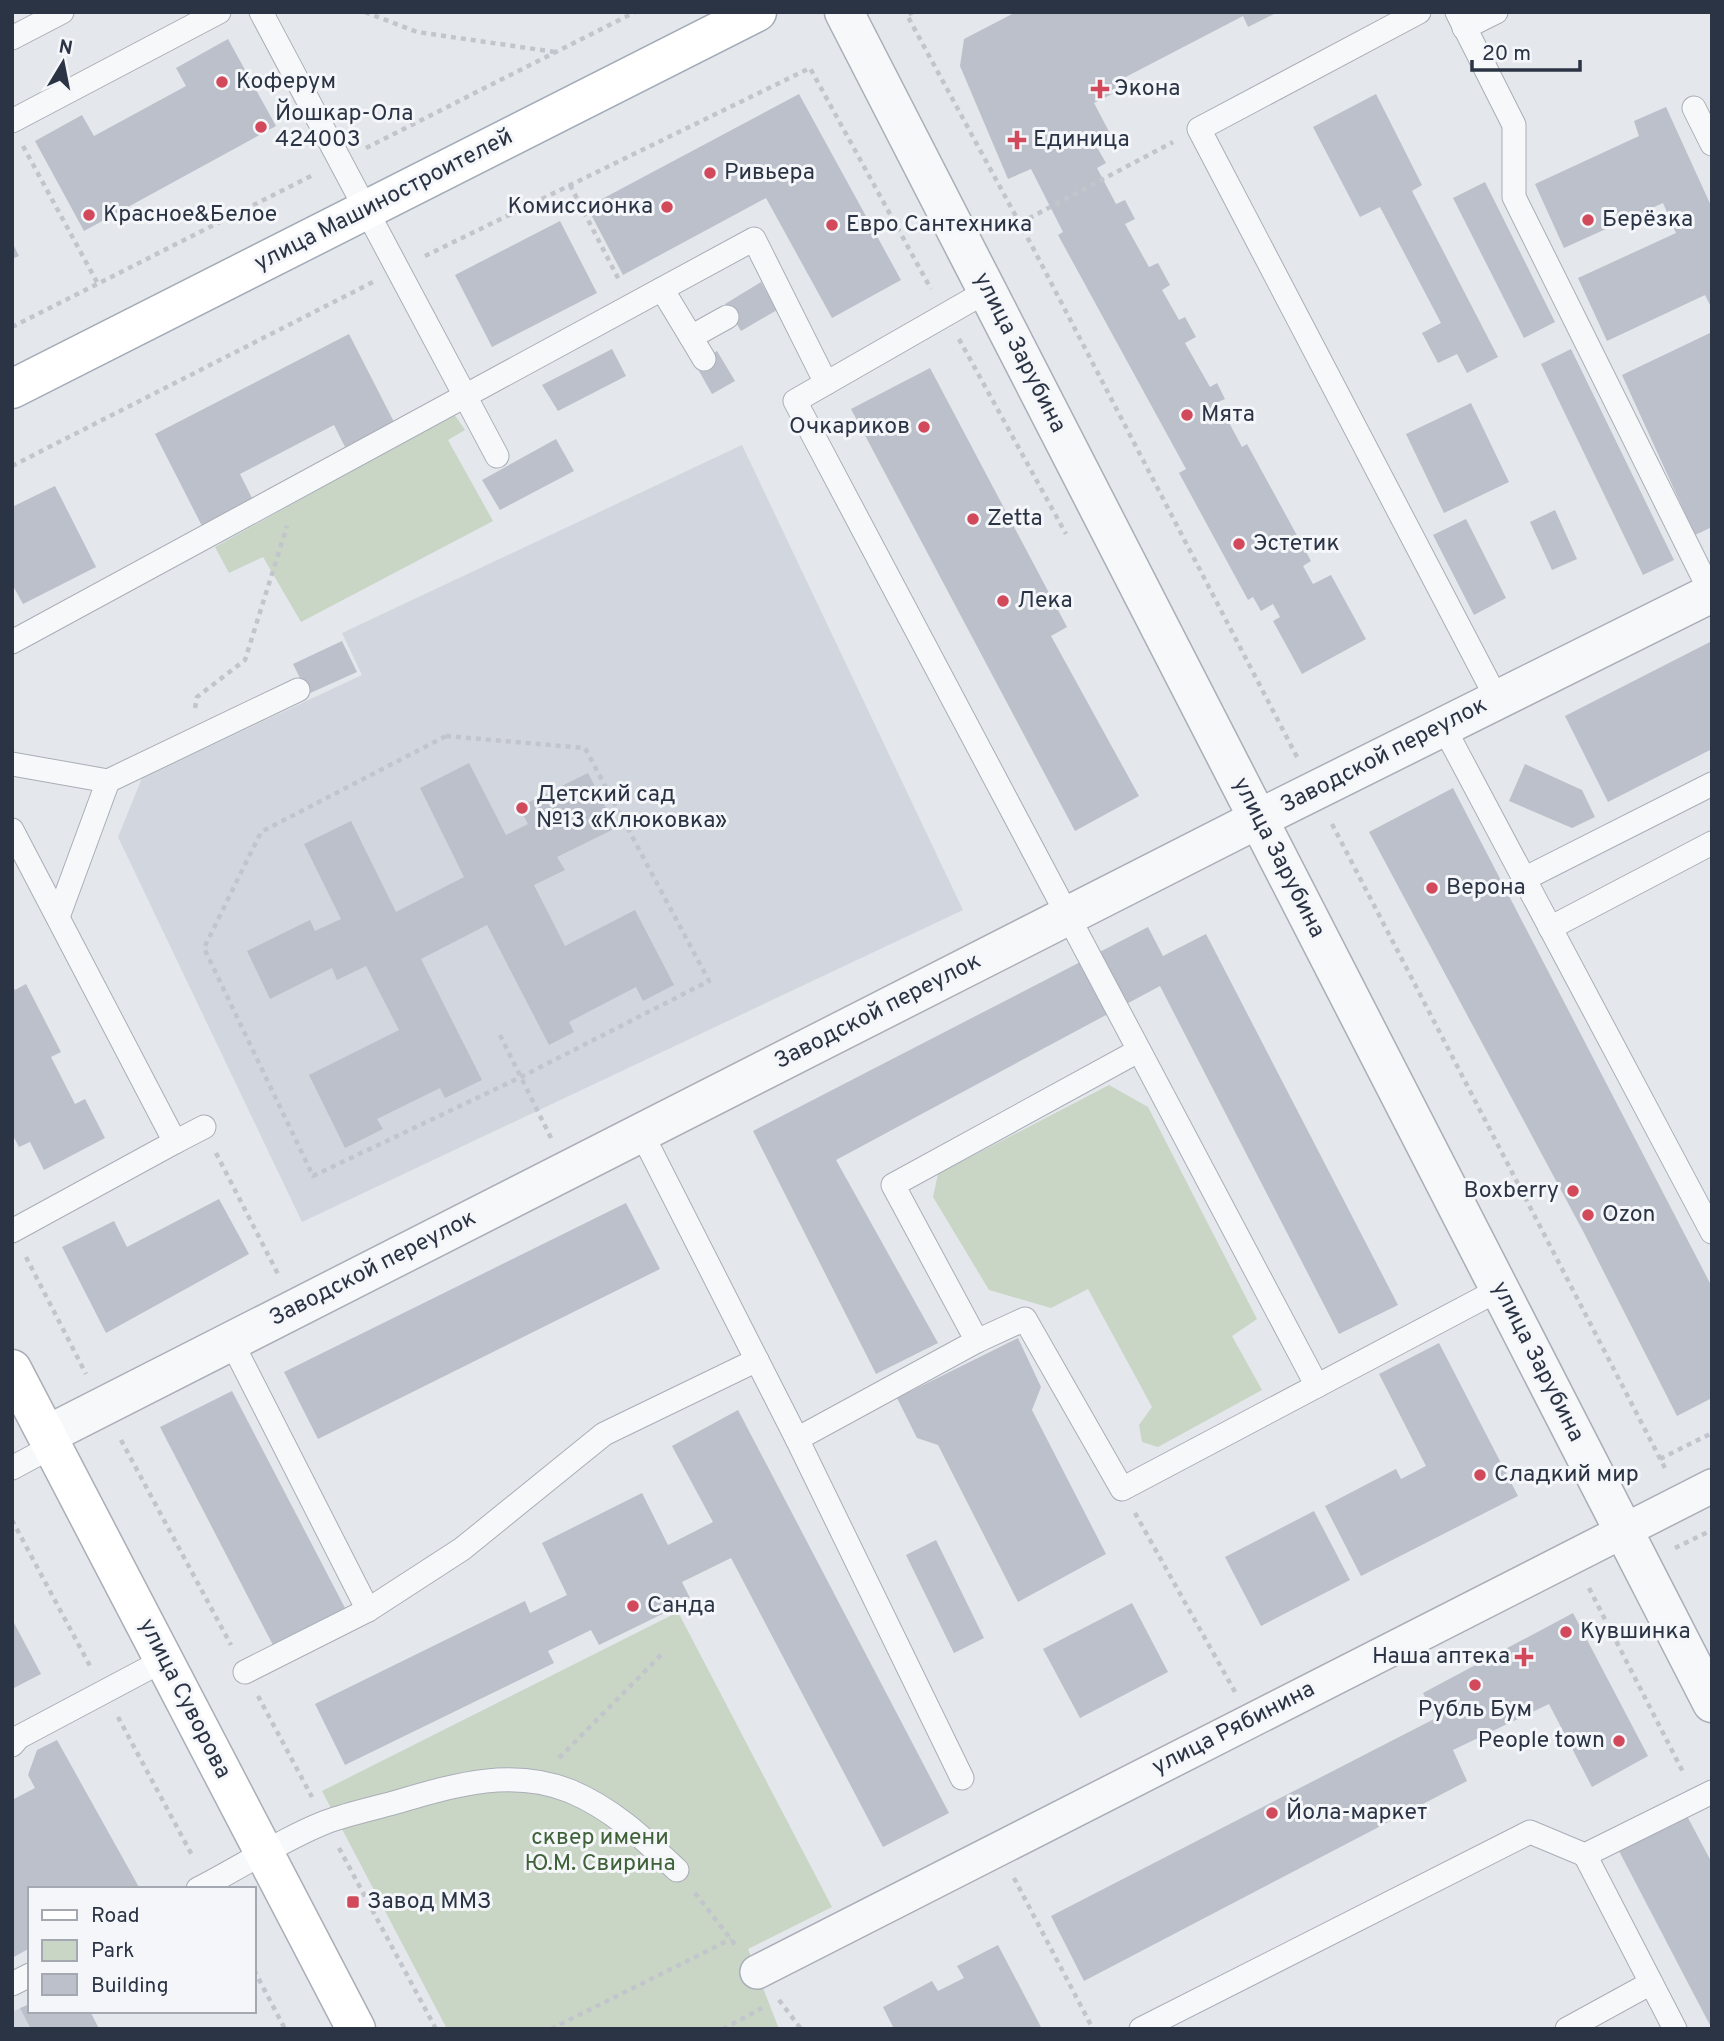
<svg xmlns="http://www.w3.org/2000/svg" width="1724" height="2041" viewBox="0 0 1724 2041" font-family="Overpass,sans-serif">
<rect width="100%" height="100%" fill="#e4e7ec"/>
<g fill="#d2d6de">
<path d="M742,445L963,910L302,1222L118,837L142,778L362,675L342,633Z"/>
<path d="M30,2004V2011H90L99,2029H12V2012Z"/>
</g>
<g fill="#c9d6c5">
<path d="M454,414L465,430L448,440L493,521L301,622L263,557L229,573L215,547Z"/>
<path d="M1109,1085L1148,1107L1257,1319L1232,1336L1262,1390L1158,1447L1142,1442L1139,1425L1152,1407L1088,1289L1051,1308L989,1290L933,1197L938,1174Z"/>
<path d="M678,1612L832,1907L748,1949L779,2029H447L322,1791Z"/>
</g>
<g fill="#bbc0ca">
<path d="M1016,12H1278L1248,27L1243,16L1120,80L1124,88L1094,103L1114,141L1098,149L1106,163L1097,168L1116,204L1125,200L1135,219L1125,224L1149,267L1158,263L1170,285L1162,290L1179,320L1185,317L1196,337L1185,343L1210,387L1217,383L1225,399L1218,402L1242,447L1247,444L1311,561L1303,566L1313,584L1331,575L1366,639L1302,674L1273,621L1280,617L1273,604L1261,611L1253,597L1248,600L1179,473L1186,469L1058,235L1063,232L1031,169L1008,179L960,66L964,39Z"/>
<path d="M228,39L276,126L84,231L35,141L82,115L94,136L186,86L176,68Z"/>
<path d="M799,94L901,280L832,318L766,198L623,275L587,207Z"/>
<path d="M1376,94L1422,185L1412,191L1498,357L1467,373L1457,354L1438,363L1422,333L1441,323L1380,207L1360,217L1313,127Z"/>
<path d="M1666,107L1712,208V309L1705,295L1607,341L1578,278L1676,233L1663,203L1564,248L1535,184L1639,136L1634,121Z"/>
<path d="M1485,182L1555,322L1524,338L1453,198Z"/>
<path d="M560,221L597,293L492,347L455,275Z"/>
<path d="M12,242L19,256L12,259Z"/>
<path d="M761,282L777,310L741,331L725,304Z"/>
<path d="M1712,332V527L1695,535L1622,375Z"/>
<path d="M349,334L394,422L345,447L334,425L240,474L253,500L202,526L155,434Z"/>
<path d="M612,349L626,376L558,411L542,385Z"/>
<path d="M1571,349L1674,560L1643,575L1541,364Z"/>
<path d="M717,351L735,381L712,394L695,364Z"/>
<path d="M930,368L1067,627L1051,636L1139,796L1075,831L851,409Z"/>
<path d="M1471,403L1509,482L1444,513L1406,434Z"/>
<path d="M556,439L574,471L500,510L482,480Z"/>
<path d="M55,486L96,567L23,604L12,584V507Z"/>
<path d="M1555,510L1577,559L1552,570L1530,522Z"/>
<path d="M1466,519L1506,598L1474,615L1433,535Z"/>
<path d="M342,641L357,672L308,694L293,664Z"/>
<path d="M1712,641V749L1608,802L1565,716Z"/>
<path d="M469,763L506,835L528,824L519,807L588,773L616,828L557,857L565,870L534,885L565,946L635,910L674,985L643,1001L636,987L569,1022L574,1032L549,1045L487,925L421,959L482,1080L445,1098L440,1088L377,1119L383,1129L345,1148L309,1075L399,1030L366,966L337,980L332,968L270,999L247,951L310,920L315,931L341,919L304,844L351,821L396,912L464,877L420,788Z"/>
<path d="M1525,764L1582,790L1595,817L1572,828L1509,801Z"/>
<path d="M1453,788L1712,1287V1398L1677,1416L1584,1233L1369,832Z"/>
<path d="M1148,927L1163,956L1206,934L1398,1305L1339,1334L1160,986L836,1160L938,1343L876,1374L753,1131Z"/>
<path d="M12,984L15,990L26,984L61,1052L51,1057L75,1104L85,1099L105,1138L44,1170L30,1142L19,1147L12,1134Z"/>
<path d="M219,1199L249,1254L106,1333L62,1247L114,1221L127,1247Z"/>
<path d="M626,1203L660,1269L318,1439L284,1372Z"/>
<path d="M1018,1338L1041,1387L1032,1410L1106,1554L1018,1602L938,1445L917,1438L897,1398Z"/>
<path d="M1439,1343L1518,1496L1361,1576L1325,1506L1396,1469L1401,1479L1426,1466L1379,1374Z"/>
<path d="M232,1391L345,1608L274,1647L160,1427Z"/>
<path d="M738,1410L949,1813L883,1847L731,1558L682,1582L691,1600L599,1645L591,1630L548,1651L554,1663L345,1765L315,1704L525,1601L530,1613L567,1595L542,1543L642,1493L668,1545L713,1522L672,1446Z"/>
<path d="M1314,1511L1350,1580L1261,1626L1225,1557Z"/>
<path d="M936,1540L984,1638L954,1653L906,1555Z"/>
<path d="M1132,1603L1168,1672L1080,1718L1043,1649Z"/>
<path d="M1573,1613L1648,1756L1592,1787L1549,1704L1453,1750L1467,1781L1084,1981L1051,1916L1436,1718L1423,1693Z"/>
<path d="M12,1619L41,1674L12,1689Z"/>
<path d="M57,1740L140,1889H30V1948L12,1958V1800L35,1788L28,1775L37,1750Z"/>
<path d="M1687,1816L1712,1863V2029L1619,1851Z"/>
<path d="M998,1945L1042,2029H894L883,2007L932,1981L938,1991L964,1978L957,1966Z"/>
<path d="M30,2004V2011H90L99,2029H31L20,2008Z"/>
</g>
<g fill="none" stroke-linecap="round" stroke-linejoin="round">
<defs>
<g id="service">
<path d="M261,12L497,456"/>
<path d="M1419,12L1199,129L1497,699"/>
<path d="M1457,12L1514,125V197L1711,593"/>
<path d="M1464,28L1496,12"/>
<path d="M12,38L62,12"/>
<path d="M1694,108L1712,144"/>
<path d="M12,121L219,12"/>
<path d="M662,289L691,337L727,317"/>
<path d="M987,291L795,401L1317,1386"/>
<path d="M691,337L704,359"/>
<path d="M12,642L754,239L826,383"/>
<path d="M1443,726L1712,1232"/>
<path d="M12,764L108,781L298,690"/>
<path d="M12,830L175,1142L12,1231"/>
<path d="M1524,879L1712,784"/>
<path d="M58,917L108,781"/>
<path d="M1550,928L1712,843"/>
<path d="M641,1132L797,1439L977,1341L893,1185L1138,1051"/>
<path d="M175,1142L204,1127"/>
<path d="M231,1341L368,1610"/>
<path d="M977,1341L1025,1319L1122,1489L1500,1289"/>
<path d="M797,1439L962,1778"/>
<path d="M12,1468L53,1446"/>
<path d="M245,1672L368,1610L462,1549L604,1434L757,1360"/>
<path d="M12,1745L19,1737L164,1660"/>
<path d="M1585,1855L1675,2029"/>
<path d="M198,1889C239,1868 285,1838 326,1822C348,1814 371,1809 393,1803C452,1786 510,1767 570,1791C613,1809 644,1839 677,1870"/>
<path d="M12,1984L30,1975"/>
<path d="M1141,2029L1530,1832L1585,1855L1712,1792"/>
<path d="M1567,2029L1651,1983"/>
</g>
<path id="pedestrian" d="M757,1972L1712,1486"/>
<path id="minor" d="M47,1435L1258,819L1712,593"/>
<path id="tertiary" d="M844,12L1712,1703"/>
<path id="secondary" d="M12,1369L356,2029"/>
<path id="primary" d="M12,389L757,12"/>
</defs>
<use href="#service" stroke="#a9aeb7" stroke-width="25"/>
<use href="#pedestrian" stroke="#a9aeb7" stroke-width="36"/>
<use href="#minor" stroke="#a9aeb7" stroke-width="41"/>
<use href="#tertiary" stroke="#a9aeb7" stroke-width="41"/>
<use href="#secondary" stroke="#a9aeb7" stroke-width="41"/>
<use href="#primary" stroke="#a3abb8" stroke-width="41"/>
<g stroke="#c2c5cb" stroke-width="4.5" stroke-dasharray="5 5" stroke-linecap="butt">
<path d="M365,12L417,32L555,52"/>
<path d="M913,12L907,15L1032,246L1297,757"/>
<path d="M23,146L98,284"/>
<path d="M366,148L635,12"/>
<path d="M570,185L619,280"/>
<path d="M1020,223L1173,142"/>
<path d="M425,256L810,68L931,289"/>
<path d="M12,327L315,174"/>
<path d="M959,339L1066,534"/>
<path d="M12,466L373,282"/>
<path d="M195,708L197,697L245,660L287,526"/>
<path d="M446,736L585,748L709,981L521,1077L313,1176L204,948L261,832Z"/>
<path d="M1332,824L1667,1472"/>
<path d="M500,1035L551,1138"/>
<path d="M216,1153L279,1276"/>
<path d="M26,1257L86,1374"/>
<path d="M121,1440L231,1645"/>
<path d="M1660,1459L1712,1433"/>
<path d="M1135,1513L1235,1692"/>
<path d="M12,1520L90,1666"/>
<path d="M1675,1548L1712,1530"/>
<path d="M1589,1588L1684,1774"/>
<path d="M258,1696L312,1797"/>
<path d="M118,1717L193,1857"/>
<path d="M559,1758L661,1655"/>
<path d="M339,1848L436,2029"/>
<path d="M1014,1878L1093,2029"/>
<path d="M695,1893L737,1947"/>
<path d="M254,1970L285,2029"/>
<path d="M779,2000L801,2029"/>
<path d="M551,2029L731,1939"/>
<path d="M723,2029L762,2008"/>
</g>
<use href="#service" stroke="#f7f8fa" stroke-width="23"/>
<use href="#pedestrian" stroke="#f7f8fa" stroke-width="33"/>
<use href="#minor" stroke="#f7f8fa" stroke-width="38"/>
<use href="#tertiary" stroke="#f7f8fa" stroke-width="38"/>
<use href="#secondary" stroke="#fff" stroke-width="38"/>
<use href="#primary" stroke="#fff" stroke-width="38"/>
</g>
<g fill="#d1495b" stroke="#f4f6f9" stroke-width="2.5">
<circle cx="222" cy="82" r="7"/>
<path d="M1096.5 78.5h7v7h7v7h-7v7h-7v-7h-7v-7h7z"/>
<circle cx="261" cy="127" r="7"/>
<path d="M1013.5 129.5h7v7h7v7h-7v7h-7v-7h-7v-7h7z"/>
<circle cx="710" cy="173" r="7"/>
<circle cx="667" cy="207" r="7"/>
<circle cx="89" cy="215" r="7"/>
<circle cx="1588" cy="220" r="7"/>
<circle cx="832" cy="225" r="7"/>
<circle cx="1187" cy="415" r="7"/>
<circle cx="924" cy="427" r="7"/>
<circle cx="973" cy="519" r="7"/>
<circle cx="1239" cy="544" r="7"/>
<circle cx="1003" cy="601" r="7"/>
<circle cx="522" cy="808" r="7"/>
<circle cx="1432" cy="888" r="7"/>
<circle cx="1573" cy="1191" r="7"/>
<circle cx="1588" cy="1215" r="7"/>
<circle cx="1480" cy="1475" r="7"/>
<circle cx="633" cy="1606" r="7"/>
<circle cx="1566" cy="1632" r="7"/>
<path d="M1520.5 1646.5h7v7h7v7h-7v7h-7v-7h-7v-7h7z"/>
<circle cx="1475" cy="1685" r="7"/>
<circle cx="1619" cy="1741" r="7"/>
<circle cx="1272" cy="1813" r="7"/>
<rect x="346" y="1895" width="14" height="14" rx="3.5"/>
</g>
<g text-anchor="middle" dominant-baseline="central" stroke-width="6" stroke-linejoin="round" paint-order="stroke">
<g font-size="23" fill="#2b3445" stroke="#f4f6f9" text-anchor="start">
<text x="236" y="82">Коферум</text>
<text x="1114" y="89">Экона</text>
<text x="275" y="114">Йошкар-Ола<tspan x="275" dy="26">424003</tspan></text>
<text x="1033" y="140">Единица</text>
<text x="724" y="173">Ривьера</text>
<text x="653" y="207" text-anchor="end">Комиссионка</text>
<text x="103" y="215">Красное&amp;Белое</text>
<text x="1602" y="220">Берёзка</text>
<text x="846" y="225">Евро Сантехника</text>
<text x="1201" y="415">Мята</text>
<text x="910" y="427" text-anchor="end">Очкариков</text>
<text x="987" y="519">Zetta</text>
<text x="1253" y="544">Эстетик</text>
<text x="1017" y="601">Лека</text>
<text x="536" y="795">Детский сад<tspan x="536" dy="26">№13 «Клюковка»</tspan></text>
<text x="1446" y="888">Верона</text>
<text x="1559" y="1191" text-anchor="end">Boxberry</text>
<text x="1602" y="1215">Ozon</text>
<text x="1494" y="1475">Сладкий мир</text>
<text x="647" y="1606">Санда</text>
<text x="1580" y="1632">Кувшинка</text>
<text x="1510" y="1657" text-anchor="end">Наша аптека</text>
<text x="1475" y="1710" text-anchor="middle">Рубль Бум</text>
<text x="1605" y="1741" text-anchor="end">People town</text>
<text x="1286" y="1813">Йола-маркет</text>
<text x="367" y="1902">Завод ММЗ</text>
</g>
<g font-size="23" fill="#2b3445" stroke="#f4f6f9">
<text transform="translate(384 201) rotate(-27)">улица Машиностроителей</text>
<text transform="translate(1019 353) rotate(63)">улица Зарубина</text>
<text transform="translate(1384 756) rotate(-27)">Заводской переулок</text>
<text transform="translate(1278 858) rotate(63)">улица Зарубина</text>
<text transform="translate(878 1012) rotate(-27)">Заводской переулок</text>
<text transform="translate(373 1269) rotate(-27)">Заводской переулок</text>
<text transform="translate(1537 1362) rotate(63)">улица Зарубина</text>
<text transform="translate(184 1699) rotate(63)">улица Суворова</text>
<text transform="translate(1234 1729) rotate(-27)">улица Рябинина</text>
</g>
<g font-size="23" fill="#3f6138" stroke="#f4f6f9">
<text x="600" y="1838">сквер имени<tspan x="600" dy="26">Ю.М. Свирина</tspan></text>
</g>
</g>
<rect width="1724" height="2041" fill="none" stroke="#2b3445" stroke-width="28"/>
<rect x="28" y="1887" width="228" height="126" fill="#f4f6f9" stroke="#a4a8b1" stroke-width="2"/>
<rect x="42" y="1910" width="35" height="10" fill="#ffffff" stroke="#a4a8b1" stroke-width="2"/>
<text x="91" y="1922" font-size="21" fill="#2b3445">Road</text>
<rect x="42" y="1940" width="35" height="21" fill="#c9d6c5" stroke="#a4a8b1" stroke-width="2"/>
<text x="91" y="1957" font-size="21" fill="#2b3445">Park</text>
<rect x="42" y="1974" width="35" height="21" fill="#bbc0ca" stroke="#a4a8b1" stroke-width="2"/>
<text x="91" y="1992" font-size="21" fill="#2b3445">Building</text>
<g transform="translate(63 63) rotate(10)" stroke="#f4f6f9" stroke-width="5" paint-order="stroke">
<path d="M0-5L12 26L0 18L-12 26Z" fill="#2b3445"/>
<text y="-10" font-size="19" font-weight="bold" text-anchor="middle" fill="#2b3445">N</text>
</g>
<path d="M1472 60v10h108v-10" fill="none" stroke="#2b3445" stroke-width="3.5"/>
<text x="1482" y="60" font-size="21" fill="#2b3445" stroke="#f4f6f9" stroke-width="5" paint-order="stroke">20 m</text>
</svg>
